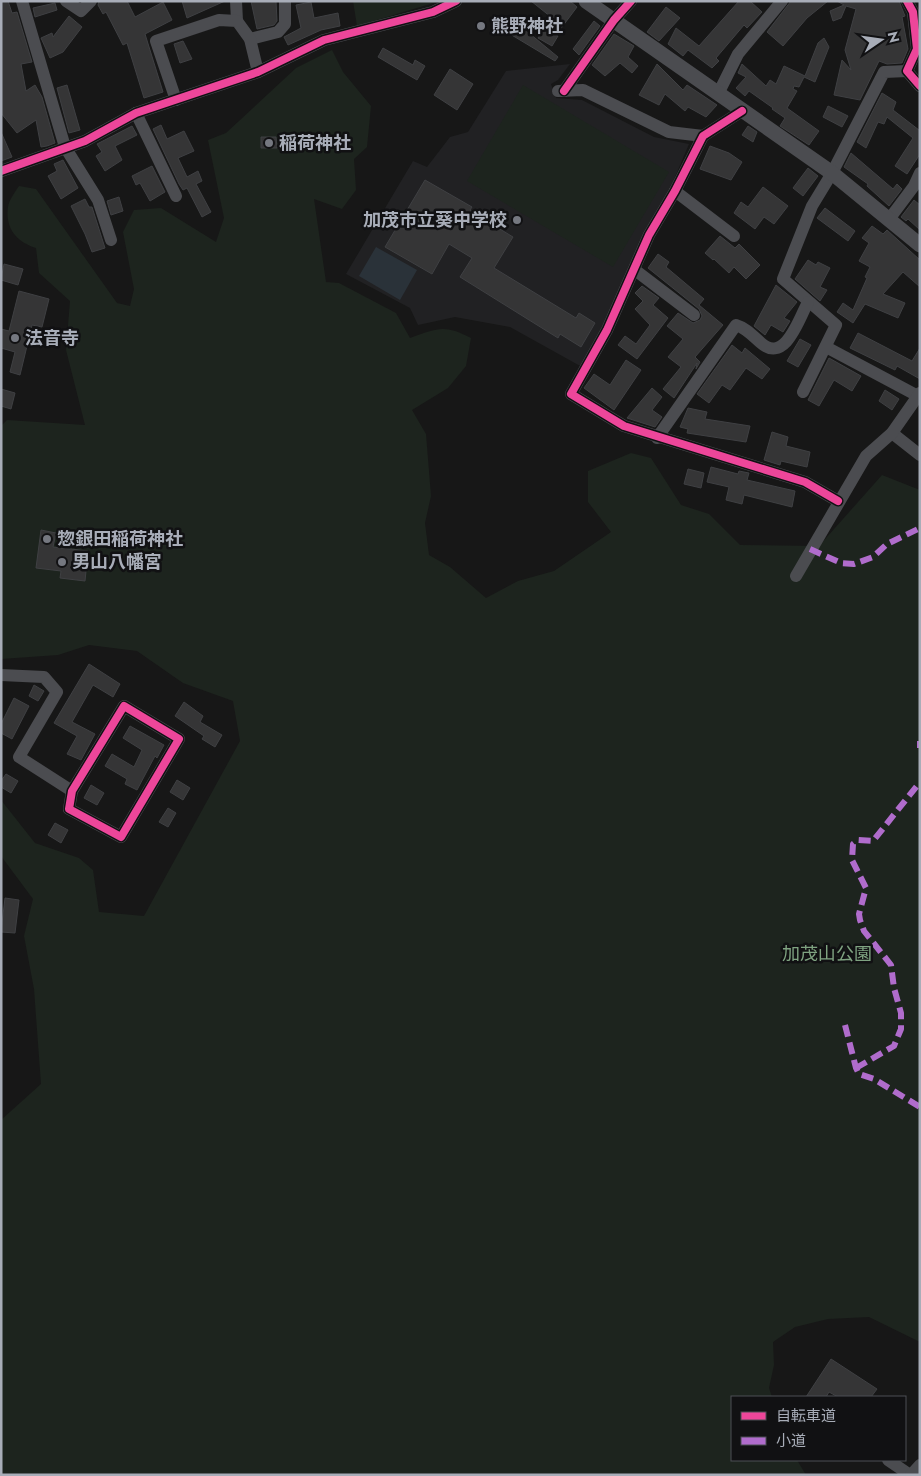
<svg xmlns="http://www.w3.org/2000/svg" width="921" height="1476" viewBox="0 0 921 1476" font-family="Jost,'Noto Sans JP',sans-serif">
<rect width="100%" height="100%" fill="#171717"/>
<path fill="#212123" d="M570,64L558,80L551,84L556,98L582,100L654,137L689,144L664,203L582,367L510,327L455,317L418,325L410,308L346,274L413,161L427,167L450,137L468,132L506,71Z"/>
<g fill="#1d241e">
<path d="M353,1H440L357,26Z"/>
<path d="M332,50L343,72L371,106L367,147L354,159L356,190L342,209L314,199L326,282L339,283L396,313L410,338C438,328 444,324 471,338L466,366L448,388L412,410L426,434L431,496L425,523L429,555L450,567L486,598L518,581L554,571L611,532L588,502V471L631,453L651,458L681,505L709,514L740,545L819,546L882,475L920,490V1342L869,1317L828,1319L795,1327L773,1342L774,1365L769,1388L772,1397H732V1460H797L806,1475H1V1120L41,1084L34,989L24,936L33,899L1,856V800L35,843L79,858L93,870L99,912L144,916L240,741L233,701L183,683L137,651L89,645L58,655L1,659V426L7,420L85,425L66,350L70,301L39,273L36,248C17,242 5,229 8,207C9,200 15,192 19,186L36,189L117,303L130,306L134,289L123,232L134,210L161,208L216,242L224,218L208,140L226,133L296,68Z"/>
<path d="M523,85L669,172L613,267L467,181Z"/>
</g>
<path fill="#2a3239" d="M376,247L417,270L400,300L359,276Z"/>
<g fill="#353536" stroke="#3f4043">
<path d="M1,1H8L12,13L17,12L32,62L21,64L26,91L35,85L42,97L55,143L47,146L41,147L36,120L17,133L1,113Z"/>
<path d="M99,1H127L135,17L163,2L172,20L145,34L163,92L144,98L127,43L123,45L106,12L103,14L98,5Z"/>
<path d="M182,1H225L187,18Z"/>
<path d="M251,1H276L277,21L274,25L257,29Z"/>
<path d="M531,1H570L577,7L556,35L558,36L552,46L538,38L551,17Z"/>
<path d="M739,1H750L762,12L747,28L744,25L716,58L719,61L712,68L688,50L683,56L668,44L676,28L699,46Z"/>
<path d="M791,1H828L807,18L783,46L767,32Z"/>
<path d="M837,1H899L905,16L902,17L908,49L902,63L887,64L879,61L860,100L834,95L842,60L851,70L845,50L856,9L846,6L841,18L833,21L830,11L844,5Z"/>
<path d="M311,2L314,18L338,13L340,26L321,30L288,45L284,37L301,28L296,5Z"/>
<path d="M55,3L57,10L35,17L33,8Z"/>
<path d="M666,7L680,18L659,41L647,32Z"/>
<path d="M69,16L82,27L63,52L50,58L41,38L52,33L53,37Z"/>
<path d="M594,21L600,26L579,55L573,49Z"/>
<path d="M518,24L558,57L555,61L510,34Z"/>
<path d="M614,34L634,46L628,57L638,66L632,73L620,63L605,76L592,65Z"/>
<path d="M824,38L829,47L815,82L804,77L799,87L794,86L793,89L797,91L787,108L819,131L809,145L780,126L785,118L772,109L773,108L749,91L745,96L736,88L746,77L738,73L742,64L766,86L770,80L776,84L784,66L805,76L818,43Z"/>
<path d="M183,41L192,59L180,63L174,44Z"/>
<path d="M383,48L413,65L415,60L425,66L417,80L378,57Z"/>
<path d="M657,64L683,90L687,85L717,105L706,117L688,107L685,111L665,94L659,105L639,95Z"/>
<path d="M450,69L473,84L457,110L434,95Z"/>
<path d="M67,85L80,130L69,133L57,88Z"/>
<path d="M882,93L896,102L893,110L919,130L920,128V154L907,174L895,166L913,138L887,117L884,124L878,122L866,148L857,142Z"/>
<path d="M828,106L848,116L842,127L823,117Z"/>
<path d="M161,125L167,139L184,131L194,151L178,158L187,177L198,171L202,181L196,184L211,212L202,217L187,188L183,190L179,184L153,129Z"/>
<path d="M132,126L137,135L115,146L122,160L105,171L96,156L102,152L97,144Z"/>
<path d="M748,126L757,132L753,142L742,135Z"/>
<path d="M1,132L12,157L1,161Z"/>
<path d="M261,137H276L277,148H261Z"/>
<path d="M710,146L729,153L742,162L731,180L700,169Z"/>
<path d="M851,153L893,189L897,184L902,189L889,206L867,186L868,184L844,167Z"/>
<path d="M63,160L78,188L61,199L48,176L57,171L54,164Z"/>
<path d="M152,166L165,192L150,201L140,183L136,185L132,176Z"/>
<path d="M808,168L818,176L803,196L793,188Z"/>
<path d="M425,180L472,207L470,210L475,214L513,237L494,268L576,318L579,313L595,323L581,347L560,334L558,338L460,277L472,258L449,244L432,274L385,247Z"/>
<path d="M763,187L788,206L774,224L764,217L755,229L734,213L741,202L748,207Z"/>
<path d="M119,197L123,211L111,215L107,201Z"/>
<path d="M85,199L89,207H92L105,248L92,252L85,234L71,206Z"/>
<path d="M914,200L920,205V230L908,219L906,221L901,217Z"/>
<path d="M825,208L855,231L848,241L817,218Z"/>
<path d="M872,226L883,234L887,230L920,260V287L903,272L883,294L905,303L898,318L865,304L853,323L837,312L843,303L853,310L867,278L865,277L870,267L859,261L869,243L862,238Z"/>
<path d="M720,236L735,248L739,244L760,265L746,279L734,267L729,273L714,259L713,260L705,253Z"/>
<path d="M658,254L669,262L666,267L704,299L699,305L723,325L695,357L700,362L696,369L697,363L674,398L663,389L681,367L668,357L683,339L667,326L678,313L693,323L700,320L702,316L699,309L648,268Z"/>
<path d="M808,260L816,265L818,262L830,268L820,287L827,290L820,301L795,279Z"/>
<path d="M4,264L23,269L18,285L1,280Z"/>
<path d="M776,285L797,302L784,318L790,321L783,332L771,325L765,335L754,326Z"/>
<path d="M642,286L659,298L653,305L668,318L637,359L618,345L625,336L636,344L650,325L635,309L643,301L635,293Z"/>
<path d="M19,291L49,299L42,327L32,325L20,375L10,372L15,352L1,348V329L9,331Z"/>
<path d="M858,333L912,361L920,348V379L897,366L895,370L850,348Z"/>
<path d="M800,339L811,345L798,367L787,361Z"/>
<path d="M732,345L742,353L745,348L770,369L762,379L746,368L730,390L722,385L709,403L697,394Z"/>
<path d="M829,358L861,376L852,391L834,380L819,406L808,400Z"/>
<path d="M626,360L641,370L614,410L584,388L594,374L610,385Z"/>
<path d="M652,388L662,397L652,410L662,417L655,427L627,418Z"/>
<path d="M1,389L15,393L11,409L1,406Z"/>
<path d="M885,390L899,399L892,410L879,401Z"/>
<path d="M688,408L707,412L705,419L750,426L746,442L687,433L688,429L680,427Z"/>
<path d="M772,432L788,437L786,446L810,452L807,467L781,461L780,465L764,460Z"/>
<path d="M711,467L738,474L739,471L749,473L747,480L795,491L792,507L744,495L742,504L726,500L729,487L707,482Z"/>
<path d="M688,469L704,473L701,488L684,484Z"/>
<path d="M41,530L56,533L53,547L88,551L85,581L60,578L61,571L36,568Z"/>
<path d="M89,664L120,684L113,697L93,685L72,722L95,734L81,760L67,754L77,736L54,723Z"/>
<path d="M34,685L44,691L38,701L29,696Z"/>
<path d="M14,698L29,706L12,739L1,733V724Z"/>
<path d="M184,702L203,716L200,722L222,735L215,747L202,739L204,736L175,716Z"/>
<path d="M130,726L164,745L157,758L155,756L137,790L125,784L127,779L105,766L112,754L134,767L142,750L123,738Z"/>
<path d="M6,774L18,781L11,793L1,787V781Z"/>
<path d="M177,780L190,788L183,800L170,792Z"/>
<path d="M91,785L104,793L97,805L84,798Z"/>
<path d="M168,808L176,813L168,827L159,822Z"/>
<path d="M55,823L68,830L61,843L48,835Z"/>
<path d="M5,898L19,900L15,933L1,932Z"/>
<path d="M831,1359L877,1389L871,1397H838L829,1392L826,1397H806Z"/>
</g>
<g fill="none" stroke-linecap="round" stroke-linejoin="round">
<g stroke="#4b4c50" stroke-width="12">
<path d="M22,1L65,147L98,200L111,240"/>
<path d="M66,1L81,11L91,1"/>
<path d="M236,1L237,21"/>
<path d="M907,1L913,12L917,49L907,71L920,86"/>
<path d="M250,39L278,32L285,24V1"/>
<path d="M558,91L583,90L669,132L703,136"/>
<path d="M564,91L614,20L631,1"/>
<path d="M719,92L738,54L782,1"/>
<path d="M176,100L156,41L219,20L237,21L250,39L258,72"/>
<path d="M742,111L703,136L675,191L649,235L607,330L571,394L624,426L805,482L838,501"/>
<path d="M136,113L176,196"/>
<path d="M1,171L85,141L136,113L258,72L324,40L433,12L456,1"/>
<path d="M675,191L734,236"/>
<path d="M890,218L914,186L920,173"/>
<path d="M635,270L694,315"/>
<path d="M826,347L918,396"/>
<path d="M803,392L836,325L783,279L812,206L832,173L884,72L907,71"/>
<path d="M892,433L920,455"/>
<path d="M657,438L736,325C746,328 753,336 761,343C785,364 799,319 808,302"/>
<path d="M796,576L866,456L892,433L920,393"/>
<path d="M1,675L44,677L57,692L19,757L72,791"/>
<path d="M124,706L179,739L121,837L69,809L72,791Z"/>
<path d="M888,1460L910,1475"/>
<path d="M911,1475L920,1465"/>
</g>
<path stroke="#4b4c50" stroke-width="15" d="M586,1L832,173L920,245"/>
<g stroke="#b06ccc" stroke-width="6" stroke-dasharray="12 6" stroke-linecap="butt">
<path d="M810,549L841,563L854,564L873,557L887,544L920,528"/>
<path d="M920,741V748"/>
<path d="M845,1025L856,1068L859,1074L874,1079L920,1107"/>
<path d="M856,1068L894,1046L901,1029V1013L894,988L891,965L864,931L860,920L859,914L866,888L852,860L853,844L858,840L873,841L920,782"/>
</g>
<defs>
<g id="cycleway">
<path d="M907,1L913,12L917,49L907,71L920,86"/>
<path d="M564,91L614,20L631,1"/>
<path d="M742,111L703,136L675,191L649,235L607,330L571,394L624,426L805,482L838,501"/>
<path d="M1,171L85,141L136,113L258,72L324,40L433,12L456,1"/>
<path d="M124,706L179,739L121,837L69,809L72,791Z"/>
</g>
</defs>
<use href="#cycleway" stroke="#111113" stroke-width="11"/>
<use href="#cycleway" stroke="#ed469a" stroke-width="8"/>
</g>
<g fill="#757880" stroke="#111113" stroke-width="2">
<circle cx="481" cy="26" r="5"/>
<circle cx="269" cy="143" r="5"/>
<circle cx="517" cy="220" r="5"/>
<circle cx="15" cy="338" r="5"/>
<circle cx="47" cy="539" r="5"/>
<circle cx="62" cy="562" r="5"/>
</g>
<g text-anchor="middle" dominant-baseline="central" stroke-width="5" stroke-linejoin="round" paint-order="stroke">
<g font-size="18" font-weight="bold" fill="#a8adb8" stroke="#111113" text-anchor="start">
<text x="491" y="26">熊野神社</text>
<text x="279" y="143">稲荷神社</text>
<text x="507" y="220" text-anchor="end">加茂市立葵中学校</text>
<text x="25" y="338">法音寺</text>
<text x="57" y="539">惣銀田稲荷神社</text>
<text x="72" y="562">男山八幡宮</text>
</g>
<g font-size="18" fill="#7fa381" stroke="#111113">
<text x="827" y="954">加茂山公園</text>
</g>
</g>
<rect width="921" height="1476" fill="none" stroke="#a8adb8" stroke-width="5"/>
<rect x="731" y="1396" width="175" height="65" fill="#111113" stroke="#4d4f55"/>
<rect x="741" y="1412" width="25" height="8" fill="#ed469a" stroke="#4d4f55"/>
<text x="776" y="1421" font-size="15" fill="#a8adb8">自転車道</text>
<rect x="741" y="1437" width="25" height="8" fill="#b06ccc" stroke="#4d4f55"/>
<text x="776" y="1446" font-size="15" fill="#a8adb8">小道</text>
<g transform="translate(881 40) rotate(77)" stroke="#111113" stroke-width="4" paint-order="stroke">
<path d="M0-4L9 19L0 12L-9 19Z" fill="#a8adb8"/>
<text y="-8" font-size="14" font-weight="bold" text-anchor="middle" fill="#a8adb8">N</text>
</g>
</svg>
